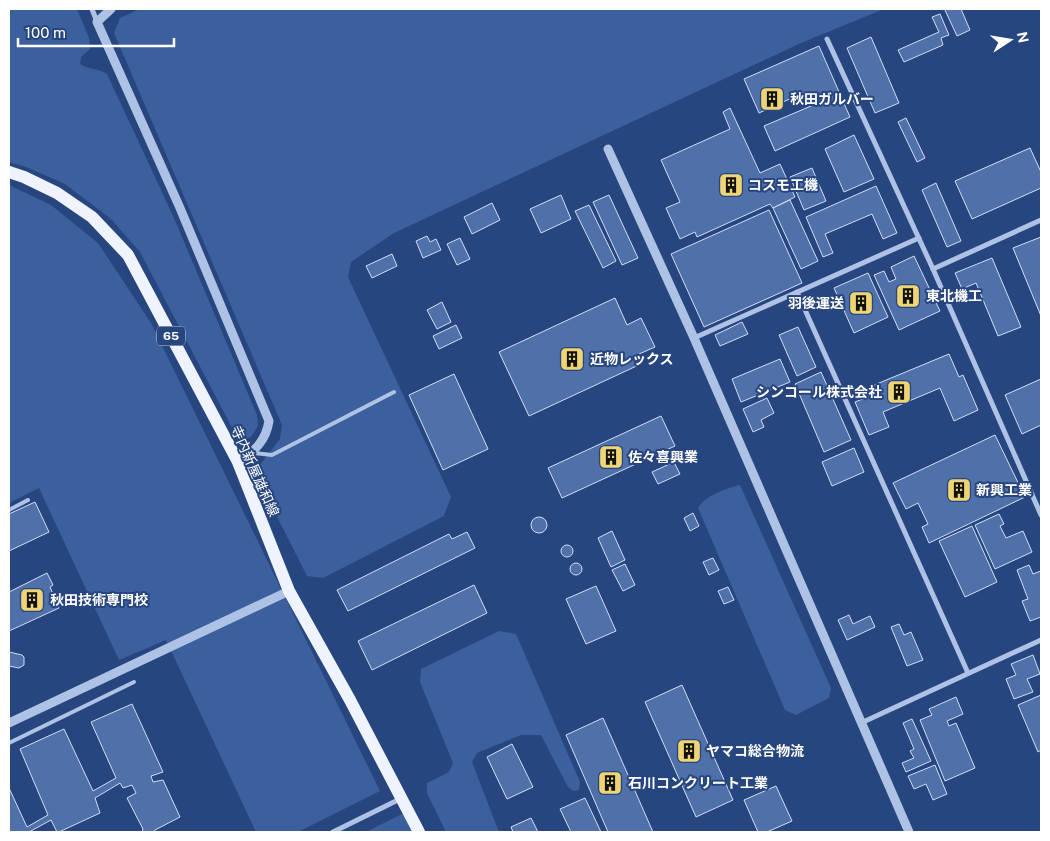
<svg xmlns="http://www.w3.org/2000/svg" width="1050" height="841" viewBox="0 0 1050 841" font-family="'Public Sans','Noto Sans JP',sans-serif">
<rect width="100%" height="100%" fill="#27467f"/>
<g fill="#3c5f9d">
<path d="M9,9H77L89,38L90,49L81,57L80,64C89,70 98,68 107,74L174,218L257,415L258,426L251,437L239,441L140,252L111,219L65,184L26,167L9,162Z"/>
<path d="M140,9H884L801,43L394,233L351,262L348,277L451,497L444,516L323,578L307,576L261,485L259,466L280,439L282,425L114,33L120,18Z"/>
<path d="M9,185L51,205L98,243L151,323L380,791L298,832H256L166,640L119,660L39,488L9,503Z"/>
<path d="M740,485L831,688L829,698L796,715L785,710L698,508C704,496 727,488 740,485Z"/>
<path d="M499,631L516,634L580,782L579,790L573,791L568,787L541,735H521L477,753L472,762L499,832H446L427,793V783L449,772L453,763L420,682L421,669Z"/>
<path d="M404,813L414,832H366Z"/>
</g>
<g fill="#4f70a8" stroke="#d1def5">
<path d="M947,9H961L970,30L957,36L945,10Z"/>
<path d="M940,14L949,35L941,38L943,45L904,62L898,50L939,32L932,17Z"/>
<path d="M871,37L899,103L875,113L847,48Z"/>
<path d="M819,46L850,117L775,151L764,126L811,106L805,92L759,113L744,79Z"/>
<path d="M730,108L760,173L780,164L795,197L773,208L770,204L697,237L695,232L680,239L666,208L680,202L661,160L730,129L723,112Z"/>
<path d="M906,118L925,158L917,162L898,122Z"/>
<path d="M854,135L874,179L844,192L825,149Z"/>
<path d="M1030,148L1041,172V188L972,219L955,181Z"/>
<path d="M812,168L826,201L804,210L790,177Z"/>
<path d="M936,183L961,241L947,247L922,190Z"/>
<path d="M876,186L897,233L883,239L872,214L825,234L833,253L823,257L806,217Z"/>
<path d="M561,195L571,219L541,233L530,209Z"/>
<path d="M609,195L638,258L622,265L593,202Z"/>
<path d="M790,200L818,261L801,269L773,208Z"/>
<path d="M492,203L500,220L472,234L464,217Z"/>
<path d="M589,205L616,261L603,268L575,211Z"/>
<path d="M769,210L802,283L704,327L671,254Z"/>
<path d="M427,236L430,242L436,239L441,250L423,258L416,241Z"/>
<path d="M1041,237V316L1013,248Z"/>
<path d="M460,238L470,259L457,265L447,244Z"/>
<path d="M392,254L397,266L372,278L366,266Z"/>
<path d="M914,256L940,311L899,330L874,275L884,271L889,282L896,279L891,267Z"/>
<path d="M992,258L1021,327L998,336L976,283L962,289L955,273Z"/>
<path d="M868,273L888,317L854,333L834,288Z"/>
<path d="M615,298L627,325L641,318L655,347L639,354L643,363L529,416L499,352Z"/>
<path d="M442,302L451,322L437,329L427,310Z"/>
<path d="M742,322L748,334L720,346L715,335Z"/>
<path d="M456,325L462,338L439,349L433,336Z"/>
<path d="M798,327L816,367L797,376L779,335Z"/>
<path d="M949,354L959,377L963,375L978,410L954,421L940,388L883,412L889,427L869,435L855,402L870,396L867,388Z"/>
<path d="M780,359L790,382L741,402L732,379Z"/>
<path d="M821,372L851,440L824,452L795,384Z"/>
<path d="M454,374L488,449L443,470L409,395Z"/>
<path d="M1041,379V425L1022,434L1005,395Z"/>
<path d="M767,398L774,413L761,420L764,427L753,432L743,409Z"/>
<path d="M661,416L675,446L562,498L548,468Z"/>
<path d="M995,435L1025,497L929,543L922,527L928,524L918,503L906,509L893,483Z"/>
<path d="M854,448L864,472L832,486L822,462Z"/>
<path d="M674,462L680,474L658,484L652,472Z"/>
<path d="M35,502L49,532L9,551V514Z"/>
<path d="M693,513L699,526L690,531L684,518Z"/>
<path d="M999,514L1004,524L1000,526L1006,538L1023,531L1032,552L995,569L975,525Z"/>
<circle cx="539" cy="525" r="8"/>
<path d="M972,526L997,582L965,597L939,541Z"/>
<path d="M612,531L625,560L611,567L598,538Z"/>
<path d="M467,532L475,548L348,611L337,590L449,534L452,539Z"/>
<circle cx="567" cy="551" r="6"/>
<path d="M713,558L719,570L709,575L703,562Z"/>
<circle cx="576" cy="569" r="6"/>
<path d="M625,564L635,585L623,591L612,570Z"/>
<path d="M1029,565L1033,574L1041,571V617L1030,621L1022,601L1028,599L1017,570Z"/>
<path d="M47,573L53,585L50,587L59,608L9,631V592Z"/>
<path d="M474,585L487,613L372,670L358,641Z"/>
<path d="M596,586L616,631L586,644L566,599Z"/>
<path d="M728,587L734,600L724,604L718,591Z"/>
<path d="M849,615L853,624L870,616L875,627L847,640L838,620Z"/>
<path d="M899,624L904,635L911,632L923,660L907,666L891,627Z"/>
<path d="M9,652L22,655L24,657V665L19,668L9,666Z"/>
<path d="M1033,655L1040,674L1027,679L1033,692L1014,699L1006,679L1016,675L1011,664Z"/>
<path d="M682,685L733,800L696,817L645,702Z"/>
<path d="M1041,695V750L1038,752L1018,705Z"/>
<path d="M956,697L963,714L947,721L949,726L956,723L975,768L945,781L920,720L932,715L929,709Z"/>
<path d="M132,704L163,772L151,776L153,782L163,780L180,817L155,830L154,832H142L143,829L127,798L136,793L132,785L123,788L120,783L95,798L100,813L59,832H57L51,820L29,832H9V788L27,827L48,815L20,749L64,729L93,791L116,778L91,722Z"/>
<path d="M603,718L653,832H608L566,735Z"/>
<path d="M912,719L931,761L906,772L902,763L914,758L910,751L914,749L903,723Z"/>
<path d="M512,744L533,787L507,799L487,757Z"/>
<path d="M935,765L947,794L933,800L926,784L914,789L908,776Z"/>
<path d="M776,786L792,821L767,832H758L744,800Z"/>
<path d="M585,798L601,832H571L560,809Z"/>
<path d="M531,818L538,832H513L511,827Z"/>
</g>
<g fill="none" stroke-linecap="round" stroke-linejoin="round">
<g stroke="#aec2e5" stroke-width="4">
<path d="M254,453L272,455L394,392"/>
<path d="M9,510L28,500"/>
<path d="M9,743L134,682"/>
</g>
<g stroke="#aec2e5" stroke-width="5">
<path d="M92,9L97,22"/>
<path d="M827,39L933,269L1041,515"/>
<path d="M933,269L1041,220"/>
<path d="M797,292L968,673"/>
<path d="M694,338L919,238"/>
<path d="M861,723L1041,640"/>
<path d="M333,832L400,799"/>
</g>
<g stroke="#aec2e5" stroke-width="9">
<path d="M111,9L97,22L180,208L269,421C266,441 254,452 238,462"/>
<path d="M608,149L694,338L909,832"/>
<path d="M9,723L289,591"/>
</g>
<path stroke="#eef3fd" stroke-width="12" d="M9,172L24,177L57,193L92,217L128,255L238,462L289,591L350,700L419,832"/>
</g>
<defs>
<symbol id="building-square" viewBox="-11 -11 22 22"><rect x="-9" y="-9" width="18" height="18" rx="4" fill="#eed473" stroke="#27467f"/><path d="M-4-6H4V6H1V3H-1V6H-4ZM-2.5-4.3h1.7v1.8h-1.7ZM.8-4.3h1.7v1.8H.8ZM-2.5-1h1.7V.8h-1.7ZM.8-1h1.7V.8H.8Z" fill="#111"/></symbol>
</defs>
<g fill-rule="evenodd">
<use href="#building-square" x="758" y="85" width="28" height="28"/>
<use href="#building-square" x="717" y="171" width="28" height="28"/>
<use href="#building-square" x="894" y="282" width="28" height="28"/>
<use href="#building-square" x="847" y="289" width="28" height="28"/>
<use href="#building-square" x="558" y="345" width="28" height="28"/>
<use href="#building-square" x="885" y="378" width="28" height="28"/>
<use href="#building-square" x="597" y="443" width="28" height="28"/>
<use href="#building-square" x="945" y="476" width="28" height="28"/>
<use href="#building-square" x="18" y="586" width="28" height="28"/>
<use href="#building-square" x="675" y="737" width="28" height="28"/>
<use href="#building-square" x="596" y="769" width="28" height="28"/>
</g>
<g text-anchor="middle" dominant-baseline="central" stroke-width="4" stroke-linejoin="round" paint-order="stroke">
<rect fill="#27467f" stroke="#bec8d9" stroke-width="1" x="157" y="326.5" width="28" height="19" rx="4"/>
<g font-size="12" font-weight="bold" fill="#fff">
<text x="171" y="336">65</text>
</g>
<g font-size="14" font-weight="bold" fill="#fff" stroke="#27467f" text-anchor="start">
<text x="790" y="99">秋田ガルバー</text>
<text x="748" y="185">コスモ工機</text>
<text x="926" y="296">東北機工</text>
<text x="844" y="303" text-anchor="end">羽後運送</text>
<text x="590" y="359">近物レックス</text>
<text x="882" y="392" text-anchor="end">シンコール株式会社</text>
<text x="628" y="457">佐々喜興業</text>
<text x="976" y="490">新興工業</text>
<text x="50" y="600">秋田技術専門校</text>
<text x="706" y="751">ヤマコ総合物流</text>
<text x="628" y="783">石川コンクリート工業</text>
</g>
<g font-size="14" fill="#fff" stroke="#27467f">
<text transform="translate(255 471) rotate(66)">寺内新屋雄和線</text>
</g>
</g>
<rect width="1050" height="841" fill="none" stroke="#ffffff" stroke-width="20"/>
<g transform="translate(1010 40) rotate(78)" stroke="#27467f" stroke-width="4" paint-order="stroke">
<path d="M0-4L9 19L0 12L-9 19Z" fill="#ffffff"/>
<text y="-8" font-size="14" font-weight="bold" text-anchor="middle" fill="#ffffff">N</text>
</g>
<path d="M18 38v8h156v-8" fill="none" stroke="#ffffff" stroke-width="2.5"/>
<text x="25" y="38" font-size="15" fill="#ffffff" stroke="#27467f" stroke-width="4" paint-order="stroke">100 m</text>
</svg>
